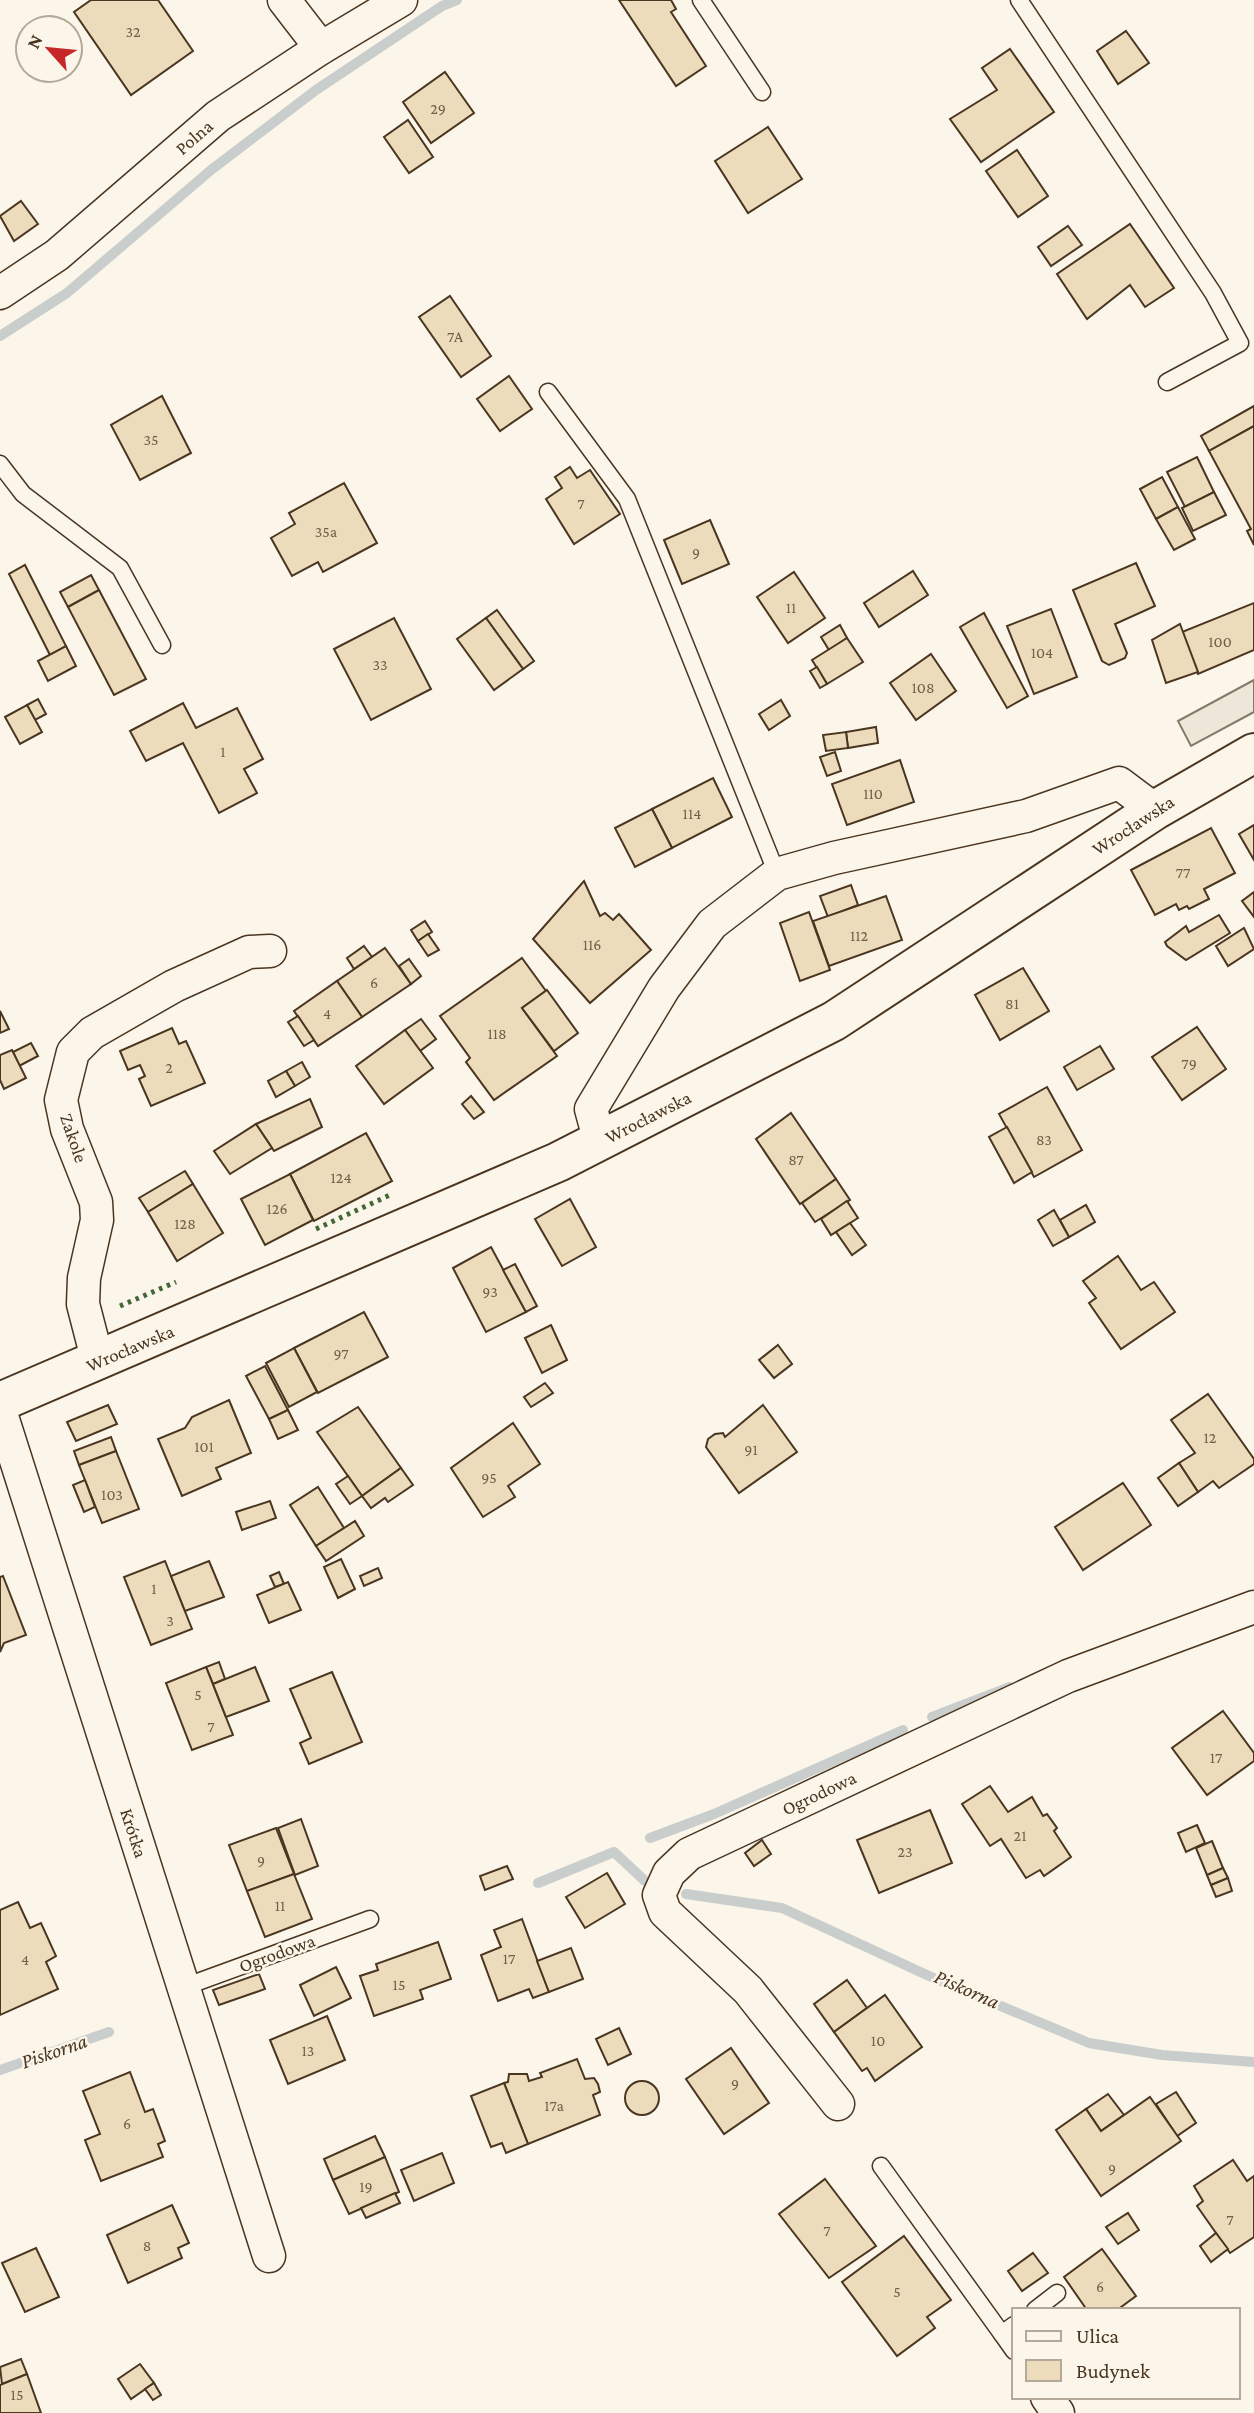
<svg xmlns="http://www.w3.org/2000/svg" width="1254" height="2413" viewBox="0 0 1254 2413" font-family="'Crimson Pro',serif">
<rect width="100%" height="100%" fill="#fbf6e9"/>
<path fill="#ede7d9" stroke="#887966" stroke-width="2" d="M1254,680V712L1191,746L1178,721Z"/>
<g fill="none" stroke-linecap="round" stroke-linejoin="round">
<g stroke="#c9cecd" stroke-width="10">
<path d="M0,336L67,293L211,170L316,90L442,6L457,0"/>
<path d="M932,1717L1010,1687"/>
<path d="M650,1838L714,1814L903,1730"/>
<path d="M538,1883L614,1852L645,1881"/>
<path d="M686,1894L782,1908L929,1976L1089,2043L1162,2055L1254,2062"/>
<path d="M0,2070L109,2032"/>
</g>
</g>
<g fill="#ecdcbc" stroke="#4a3520" stroke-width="2">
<path d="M91,0H158L193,51L131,95L74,12Z"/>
<path d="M619,0H671L676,9L671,12L706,66L676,86Z"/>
<path d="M1126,31L1149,63L1118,84L1097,51Z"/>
<path d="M1010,49L1054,112L981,162L950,119L997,90L982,68Z"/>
<path d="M445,72L474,113L431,143L403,102Z"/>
<path d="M408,120L433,157L409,173L384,137Z"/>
<path d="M768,127L802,179L748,213L715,161Z"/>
<path d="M1017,150L1048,196L1018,217L986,171Z"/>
<path d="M21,201L38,224L14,241L0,216Z"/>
<path d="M1130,224L1174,288L1145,307L1130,285L1087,319L1057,274Z"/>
<path d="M1068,226L1082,245L1051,266L1038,247Z"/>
<path d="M450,296L491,356L461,377L419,317Z"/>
<path d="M509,376L532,409L500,431L477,399Z"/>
<path d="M162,396L191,453L140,480L111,425Z"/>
<path d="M1254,406V426L1209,451L1201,436Z"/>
<path d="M1254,426V545L1247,531L1251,529L1209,451Z"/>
<path d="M1197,457L1214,492L1185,507L1167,472Z"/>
<path d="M570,467L577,478L590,470L620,514L574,544L546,499L562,488L555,477Z"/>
<path d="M1162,477L1178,507L1156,519L1140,489Z"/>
<path d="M344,483L377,543L323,572L318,562L292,576L271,538L295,524L289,513Z"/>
<path d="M1214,492L1226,515L1193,531L1182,508Z"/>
<path d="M1178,507L1195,539L1174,550L1156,519Z"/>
<path d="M710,520L729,564L682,584L664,540Z"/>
<path d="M1136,563L1155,606L1115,624L1127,653L1125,658L1109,665L1102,661L1073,590Z"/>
<path d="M25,565L66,646L50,655L9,574Z"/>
<path d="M913,571L928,595L879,627L864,603Z"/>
<path d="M794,572L825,618L788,643L757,597Z"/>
<path d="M91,575L99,590L68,607L60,592Z"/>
<path d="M99,590L146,679L114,695L68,607Z"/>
<path d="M1254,603V650L1198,674L1182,632Z"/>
<path d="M1051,609L1077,677L1034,694L1007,626Z"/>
<path d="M497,610L534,661L523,669L486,618Z"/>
<path d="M984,613L1028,696L1007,708L960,627Z"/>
<path d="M394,618L431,689L371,720L334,649Z"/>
<path d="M486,618L523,669L494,690L457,639Z"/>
<path d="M1180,624L1198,672L1166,683L1152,640Z"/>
<path d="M840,625L847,638L829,650L821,637Z"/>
<path d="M847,638L863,662L827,684L812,660Z"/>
<path d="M66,646L76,666L48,681L38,661Z"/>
<path d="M931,654L956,691L916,720L890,683Z"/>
<path d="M817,667L827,684L820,688L810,671Z"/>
<path d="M38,699L46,714L35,720L27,705Z"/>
<path d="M781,700L790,716L769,730L759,714Z"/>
<path d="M183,703L196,728L237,708L263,759L244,769L257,793L219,813L183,743L146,761L130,731Z"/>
<path d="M27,705L42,732L20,744L5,717Z"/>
<path d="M876,727L878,743L848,748L846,732Z"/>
<path d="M846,732L848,748L826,751L823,735Z"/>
<path d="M835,752L841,771L827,776L820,757Z"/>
<path d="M900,760L914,802L847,825L832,784Z"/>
<path d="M713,778L732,817L672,848L652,809Z"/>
<path d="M652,809L672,848L635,867L615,828Z"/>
<path d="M1254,825V860L1239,834Z"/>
<path d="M1211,828L1235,873L1204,889L1209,899L1189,909L1187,906L1179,910L1176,904L1155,915L1131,870Z"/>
<path d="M584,881L600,916L605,913L613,920L619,914L651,950L590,1003L533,939Z"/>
<path d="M851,885L858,905L828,917L820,896Z"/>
<path d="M1254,892V917L1242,901Z"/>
<path d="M886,896L902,940L829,966L813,921Z"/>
<path d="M809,912L830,970L800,981L780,923Z"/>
<path d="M1219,915L1230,933L1186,960L1167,946L1165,942L1186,926L1189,932Z"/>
<path d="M425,921L432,932L418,941L411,930Z"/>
<path d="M1244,928L1254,949L1228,966L1216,946Z"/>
<path d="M428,934L439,950L428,956L418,941Z"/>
<path d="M364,946L372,957L354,969L347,958Z"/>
<path d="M385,948L411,984L362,1017L337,981Z"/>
<path d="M522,958L546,991L522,1008L557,1056L494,1100L466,1062L470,1058L440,1016Z"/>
<path d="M409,959L421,976L411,984L399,966Z"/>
<path d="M1023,968L1049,1011L1000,1040L975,995Z"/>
<path d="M337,981L362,1017L318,1046L294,1011Z"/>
<path d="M547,990L578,1033L554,1051L522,1008Z"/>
<path d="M0,1011L9,1029L0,1033Z"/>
<path d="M298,1016L314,1040L304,1046L288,1022Z"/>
<path d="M421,1019L436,1039L420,1051L405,1030Z"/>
<path d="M1197,1027L1226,1069L1182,1100L1152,1057Z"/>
<path d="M172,1028L179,1044L186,1041L205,1083L151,1106L139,1079L145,1076L140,1065L128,1070L120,1051Z"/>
<path d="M405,1030L433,1068L384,1104L356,1066Z"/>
<path d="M31,1043L38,1056L19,1066L13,1052Z"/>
<path d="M1100,1046L1114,1069L1077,1090L1064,1067Z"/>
<path d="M12,1050L26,1078L4,1089L0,1080V1055Z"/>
<path d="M302,1062L310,1077L295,1086L286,1071Z"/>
<path d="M286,1071L295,1086L276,1097L268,1081Z"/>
<path d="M1047,1087L1082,1150L1034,1177L999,1114Z"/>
<path d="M471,1096L484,1112L474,1119L462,1104Z"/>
<path d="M310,1099L322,1127L274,1151L256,1124Z"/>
<path d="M791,1113L836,1179L800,1204L756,1139Z"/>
<path d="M256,1124L272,1148L230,1174L214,1151Z"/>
<path d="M1007,1127L1032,1172L1014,1183L989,1137Z"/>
<path d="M366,1133L392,1181L314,1221L290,1174Z"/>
<path d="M185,1171L193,1184L148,1212L139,1198Z"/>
<path d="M290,1174L313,1220L265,1245L241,1199Z"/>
<path d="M836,1179L850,1200L815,1222L802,1203Z"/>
<path d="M193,1184L223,1233L177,1261L148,1212Z"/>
<path d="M570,1199L596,1247L562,1266L535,1219Z"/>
<path d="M847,1201L858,1218L831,1235L821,1219Z"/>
<path d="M1086,1205L1095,1222L1069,1237L1060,1220Z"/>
<path d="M1054,1210L1069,1237L1053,1246L1038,1220Z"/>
<path d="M850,1223L866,1245L852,1255L836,1232Z"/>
<path d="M491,1247L526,1312L486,1332L453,1268Z"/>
<path d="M1118,1256L1141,1290L1154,1282L1175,1312L1121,1349L1089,1303L1096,1298L1083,1281Z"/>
<path d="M515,1264L537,1306L526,1312L503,1270Z"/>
<path d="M364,1312L388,1357L318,1393L294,1348Z"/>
<path d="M551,1325L567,1360L542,1373L525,1338Z"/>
<path d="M778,1345L792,1364L774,1378L759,1360Z"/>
<path d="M294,1348L317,1392L289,1407L266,1363Z"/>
<path d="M265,1366L288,1410L269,1419L246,1376Z"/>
<path d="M545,1383L553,1393L531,1407L524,1397Z"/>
<path d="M1208,1394L1254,1459V1464L1219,1488L1213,1481L1198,1492L1179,1463L1195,1453L1171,1420Z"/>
<path d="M229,1400L251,1453L216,1468L221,1479L182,1496L158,1439L185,1428L192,1417Z"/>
<path d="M108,1405L117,1424L76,1441L67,1422Z"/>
<path d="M763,1405L797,1452L739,1493L706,1447L708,1439L715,1434L723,1433L725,1437Z"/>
<path d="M358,1407L401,1468L362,1496L317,1432Z"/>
<path d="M288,1410L298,1430L278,1439L269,1419Z"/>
<path d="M513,1423L540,1464L508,1486L515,1497L483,1517L451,1468Z"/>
<path d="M111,1437L116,1451L79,1465L74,1451Z"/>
<path d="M116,1451L139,1509L102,1523L79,1465Z"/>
<path d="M1179,1463L1198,1492L1178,1506L1158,1478Z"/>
<path d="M401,1468L413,1485L388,1502L385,1498L371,1508L362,1496Z"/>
<path d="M348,1476L362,1496L350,1504L336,1484Z"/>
<path d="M85,1480L95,1507L84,1512L73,1485Z"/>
<path d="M1123,1483L1151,1525L1083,1570L1055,1527Z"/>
<path d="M318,1487L344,1528L316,1546L290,1505Z"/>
<path d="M270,1501L276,1518L242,1530L236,1512Z"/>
<path d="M355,1521L364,1536L326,1561L316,1546Z"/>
<path d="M341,1559L355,1589L338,1598L324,1567Z"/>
<path d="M165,1561L192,1629L151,1645L124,1577Z"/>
<path d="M209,1561L224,1597L185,1611L171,1576Z"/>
<path d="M378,1568L382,1578L364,1586L360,1576Z"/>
<path d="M279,1572L284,1584L275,1587L270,1576Z"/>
<path d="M3,1576L26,1635L4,1643L0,1652V1577Z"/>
<path d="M288,1582L301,1610L269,1623L257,1595Z"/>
<path d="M219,1662L225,1679L213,1684L206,1667Z"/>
<path d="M206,1667L233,1735L192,1750L166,1683Z"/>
<path d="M255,1667L269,1701L226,1717L213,1684Z"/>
<path d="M332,1672L362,1742L309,1764L300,1743L311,1738L290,1689Z"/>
<path d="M1223,1711L1254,1753V1761L1207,1795L1172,1748Z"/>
<path d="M990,1786L1008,1812L1032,1797L1043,1816L1047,1814L1057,1828L1054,1831L1071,1857L1044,1876L1040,1870L1026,1878L1001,1839L990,1846L962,1804Z"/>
<path d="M930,1810L952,1863L879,1893L857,1840Z"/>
<path d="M301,1819L318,1866L295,1875L278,1828Z"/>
<path d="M1197,1825L1205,1843L1186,1852L1178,1833Z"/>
<path d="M276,1828L294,1874L247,1891L229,1845Z"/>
<path d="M762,1840L771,1854L754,1866L745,1853Z"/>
<path d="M1212,1841L1223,1868L1207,1875L1196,1848Z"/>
<path d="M507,1866L513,1879L485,1890L480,1876Z"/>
<path d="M1223,1868L1228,1878L1211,1885L1207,1875Z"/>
<path d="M607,1873L625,1904L585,1928L566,1897Z"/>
<path d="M294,1874L312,1919L265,1937L247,1891Z"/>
<path d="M1228,1878L1232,1891L1216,1897L1211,1885Z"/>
<path d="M18,1902L30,1928L41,1923L56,1956L46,1962L58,1989L0,2015V1910Z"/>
<path d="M522,1919L549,1992L533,1998L529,1989L498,2001L481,1955L501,1947L494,1930Z"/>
<path d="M438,1942L451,1979L420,1990L423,1999L374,2016L360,1976L378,1970L376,1964Z"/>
<path d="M571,1948L583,1979L549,1992L537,1961Z"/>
<path d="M336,1967L351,1998L314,2016L300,1985Z"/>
<path d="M259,1974L265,1989L219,2005L213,1990Z"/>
<path d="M847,1980L867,2008L834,2032L814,2004Z"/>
<path d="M885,1995L922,2047L875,2081L867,2068L862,2071L834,2032Z"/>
<path d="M327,2016L345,2060L288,2084L270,2040Z"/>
<path d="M619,2028L631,2054L608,2065L596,2039Z"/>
<path d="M731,2048L769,2103L724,2134L686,2079Z"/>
<path d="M577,2059L585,2079L594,2078L598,2084L600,2092L593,2095L600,2115L528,2144L504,2083L508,2082L509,2074H527L529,2081L542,2077L540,2073Z"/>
<path d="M130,2072L145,2112L153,2109L165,2141L158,2144L163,2157L101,2181L85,2140L100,2134L83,2091Z"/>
<circle cx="642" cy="2098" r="17"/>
<path d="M504,2083L528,2144L506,2153L502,2143L491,2147L471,2096Z"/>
<path d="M1176,2092L1196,2123L1177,2136L1156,2104Z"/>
<path d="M1108,2094L1124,2115L1101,2131L1086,2109Z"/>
<path d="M1150,2097L1181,2141L1101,2196L1056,2130L1086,2109L1101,2131Z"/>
<path d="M375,2136L385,2157L333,2180L324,2159Z"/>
<path d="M442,2153L454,2183L414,2201L401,2170Z"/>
<path d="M385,2157L399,2192L349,2214L333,2180Z"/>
<path d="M1233,2160L1247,2181L1254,2176V2237L1230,2253L1197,2206L1203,2201L1194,2186Z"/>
<path d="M825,2179L876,2246L829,2278L779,2214Z"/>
<path d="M395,2193L400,2203L366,2218L361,2208Z"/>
<path d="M172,2205L189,2243L178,2248L182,2258L128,2283L107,2235Z"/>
<path d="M1128,2213L1139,2230L1118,2244L1106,2227Z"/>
<path d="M1216,2233L1228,2249L1211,2262L1200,2246Z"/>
<path d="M904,2236L951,2300L927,2317L935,2328L897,2356L842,2282Z"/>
<path d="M36,2248L59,2297L25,2312L2,2263Z"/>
<path d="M1102,2249L1136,2296L1117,2310H1087L1064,2277Z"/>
<path d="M1033,2253L1048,2273L1022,2291L1008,2271Z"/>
<path d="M21,2359L27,2374L2,2384L0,2367Z"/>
<path d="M140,2364L154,2383L131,2399L118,2379Z"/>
<path d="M27,2374L41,2413H0V2385Z"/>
<path d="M154,2383L161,2395L153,2400L145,2389Z"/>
</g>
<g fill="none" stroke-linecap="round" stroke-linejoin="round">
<defs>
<g id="lane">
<path d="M701,0L762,92"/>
<path d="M1019,0L1213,293L1240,343L1167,382"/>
<path d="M548,392L627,499L777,874"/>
<path d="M0,464L23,494L120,568L162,645"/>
<path d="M184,1987L370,1919"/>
<path d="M881,2166L1002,2334"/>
<path d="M1035,2310L1057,2293"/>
<path d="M1014,2325L1002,2334L1014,2351"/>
</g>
<g id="street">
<path d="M284,0L321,48"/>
<path d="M0,293L57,255L218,116L321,48L401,0"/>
<path d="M600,1142L591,1109L664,988L712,924L777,874L834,858L1026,816L1119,783L1155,810"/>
<path d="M98,1362L83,1304L84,1278L97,1220L96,1202L67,1129L61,1100L73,1052L92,1033L174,986L249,952L270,951"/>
<path d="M0,1410L269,2256"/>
<path d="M838,2104L748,1990L665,1912L659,1895L669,1873L689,1854L1068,1676L1254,1607"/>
<path d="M1047,2397L1058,2413"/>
</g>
<path id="secondary" d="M0,1402L558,1162L834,1021L1155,810L1254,753"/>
</defs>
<use href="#lane" stroke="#4a3520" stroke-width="19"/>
<use href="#street" stroke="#4a3520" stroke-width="35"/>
<use href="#secondary" stroke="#4a3520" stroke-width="42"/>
<use href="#lane" stroke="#fbf6e9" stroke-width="16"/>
<use href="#street" stroke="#fbf6e9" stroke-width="32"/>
<use href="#secondary" stroke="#fbf6e9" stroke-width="38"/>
<g stroke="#436837" stroke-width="5" stroke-dasharray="3.5 5" stroke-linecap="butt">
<path d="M316,1229L390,1195"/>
<path d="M120,1306L176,1282"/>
</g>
</g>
<g text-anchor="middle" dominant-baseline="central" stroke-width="5" stroke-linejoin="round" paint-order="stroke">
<g font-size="16" fill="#725f47">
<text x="133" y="31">32</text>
<text x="438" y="108">29</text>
<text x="455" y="336">7A</text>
<text x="151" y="439">35</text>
<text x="581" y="503">7</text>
<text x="326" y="531">35a</text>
<text x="696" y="552">9</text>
<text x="791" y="607">11</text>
<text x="1220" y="641">100</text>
<text x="1042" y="652">104</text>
<text x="380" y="664">33</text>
<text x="923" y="687">108</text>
<text x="223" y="751">1</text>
<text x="873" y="793">110</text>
<text x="692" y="813">114</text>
<text x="1183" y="872">77</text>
<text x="859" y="935">112</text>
<text x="592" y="944">116</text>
<text x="374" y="982">6</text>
<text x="1012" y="1003">81</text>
<text x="327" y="1013">4</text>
<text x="497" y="1033">118</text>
<text x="1189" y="1063">79</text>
<text x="169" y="1067">2</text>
<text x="1044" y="1139">83</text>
<text x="796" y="1159">87</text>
<text x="341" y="1177">124</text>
<text x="277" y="1208">126</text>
<text x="185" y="1223">128</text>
<text x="490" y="1291">93</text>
<text x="341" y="1353">97</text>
<text x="1210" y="1437">12</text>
<text x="204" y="1446">101</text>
<text x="751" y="1449">91</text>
<text x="489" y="1477">95</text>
<text x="112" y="1494">103</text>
<text x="154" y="1588">1</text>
<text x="170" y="1620">3</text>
<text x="198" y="1694">5</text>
<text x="211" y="1726">7</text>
<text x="1216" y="1757">17</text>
<text x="1020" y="1835">21</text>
<text x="905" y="1851">23</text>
<text x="261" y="1860">9</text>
<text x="280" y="1905">11</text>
<text x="509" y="1958">17</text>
<text x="25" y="1959">4</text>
<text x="399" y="1984">15</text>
<text x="878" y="2040">10</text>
<text x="308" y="2050">13</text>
<text x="735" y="2083">9</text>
<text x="554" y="2105">17a</text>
<text x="127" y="2123">6</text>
<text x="1112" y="2168">9</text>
<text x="366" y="2186">19</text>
<text x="1230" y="2219">7</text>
<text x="827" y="2230">7</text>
<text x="147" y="2245">8</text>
<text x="1100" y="2286">6</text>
<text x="897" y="2291">5</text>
<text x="17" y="2394">15</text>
</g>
<g font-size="19" fill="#4a3520" stroke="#fbf6e9">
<text transform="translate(194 137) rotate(-41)">Polna</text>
<text transform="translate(1133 825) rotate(-33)">Wrocławska</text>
<text transform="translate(648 1117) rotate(-27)">Wrocławska</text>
<text transform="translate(74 1138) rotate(71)">Zakole</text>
<text transform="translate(130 1348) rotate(-23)">Wrocławska</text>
<text transform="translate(819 1793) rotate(-25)">Ogrodowa</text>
<text transform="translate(134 1833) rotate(72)">Krótka</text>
<text transform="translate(277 1953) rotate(-20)">Ogrodowa</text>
</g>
<g font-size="21" font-style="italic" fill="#4a3520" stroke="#fbf6e9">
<text transform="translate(967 1989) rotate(24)">Piskorna</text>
<text transform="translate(54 2051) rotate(-19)">Piskorna</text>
</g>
</g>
<rect x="1012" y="2308" width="228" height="91" fill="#fbf6e9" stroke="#b4a999" stroke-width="2"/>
<rect x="1026" y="2331" width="35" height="10" fill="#fbf6e9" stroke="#b4a999" stroke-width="2"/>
<text x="1076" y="2343" font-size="21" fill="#4a3520">Ulica</text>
<rect x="1026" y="2360" width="35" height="21" fill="#ecdcbc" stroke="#b4a999" stroke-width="2"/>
<text x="1076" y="2378" font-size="21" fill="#4a3520">Budynek</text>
<g transform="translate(49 49) rotate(297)"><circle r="33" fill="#fbf6e9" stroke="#b4a999" stroke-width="2"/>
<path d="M0-5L12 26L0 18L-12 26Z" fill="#c62828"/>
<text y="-10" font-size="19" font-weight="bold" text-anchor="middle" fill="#4a3520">N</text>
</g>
</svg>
